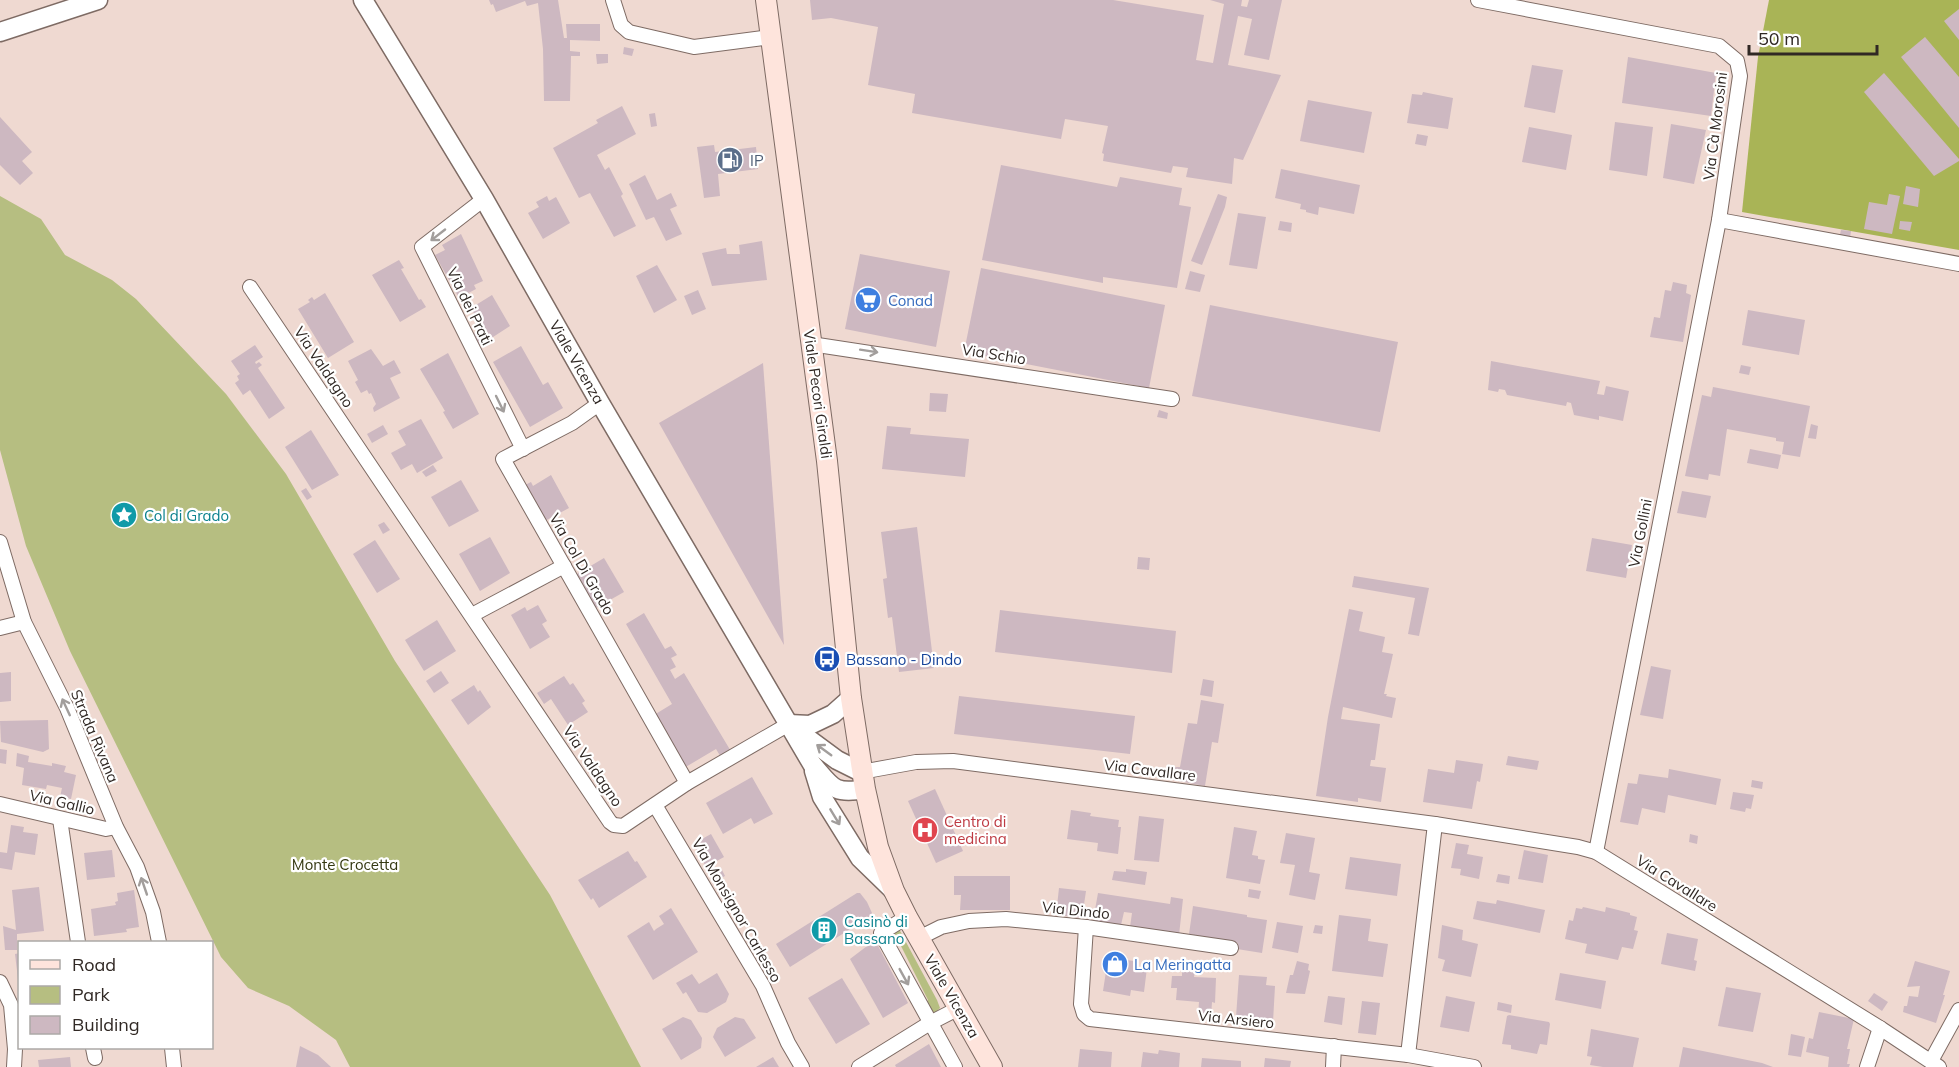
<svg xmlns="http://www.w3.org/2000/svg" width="1959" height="1067" viewBox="0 0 1959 1067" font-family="Mulish,sans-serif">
<rect width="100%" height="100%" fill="#efd9d1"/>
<g fill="#b6be81">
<path d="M0,196L41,219L65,255L112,280L136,299L226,394L286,474L395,661L550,895L641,1067H350L336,1040L289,1006L248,988L221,957L70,651L26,546L0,450Z"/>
<path d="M899,929L937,1000L940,1008L935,1013L930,1014L925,1004L928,1000L894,932Z"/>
</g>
<path fill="#a9b456" d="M1769,0H1959V250L1742,212L1758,57Z"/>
<g fill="#cdb8c1">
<path d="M489,0H558L564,38H567L566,24H600V41L570,40V51L580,52V56H571L570,101H544L543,49L538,3L527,6L525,1L496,12L493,4L491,5Z"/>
<path d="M810,0H1113L1204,15L1196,60L1213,63L1224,4L1210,0H1242L1241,6L1247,7L1249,0H1282L1269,60L1244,55L1252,19L1238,16L1228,65L1281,75L1243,160L1234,158L1232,184L1186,177L1188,168L1173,166L1171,173L1103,161L1104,154L1102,153L1108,126L1065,119L1061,139L912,113L915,94L868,85L878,27L831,18L812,20Z"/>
<path d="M1959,9V40L1944,21Z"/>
<path d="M1925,37L1959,77V128L1901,57Z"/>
<path d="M624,47L634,49L632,56L623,54Z"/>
<path d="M596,54H608V63L597,64Z"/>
<path d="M1628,57L1716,73L1711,116L1622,103Z"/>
<path d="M1532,65L1563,70L1555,113L1524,107Z"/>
<path d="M1884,73L1959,159V161L1934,176L1864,92Z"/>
<path d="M1423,92L1453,98L1448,129L1407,123L1412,94L1422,95Z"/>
<path d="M1308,100L1372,112L1364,153L1300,141Z"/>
<path d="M622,106L636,134L597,155L605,170L609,167L623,194L621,196L636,226L614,237L590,193L579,198L553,148L598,123L596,120Z"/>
<path d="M655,113L657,126L651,127L649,114Z"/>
<path d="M0,117L32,152L22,161L33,173L20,185L0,165Z"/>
<path d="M1615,122L1653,127L1647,176L1609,170Z"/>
<path d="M1671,124L1706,130L1694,184L1663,178Z"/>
<path d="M1529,127L1572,135L1566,170L1522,162Z"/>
<path d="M1417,134L1428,136L1426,146L1415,144Z"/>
<path d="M714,145L715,152L756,147L758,169L718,174L720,196L704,198L697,147Z"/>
<path d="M1001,165L1117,187L1120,177L1182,188L1179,205L1191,207L1177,288L1103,277V283L982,260Z"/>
<path d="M1281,169L1360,185L1354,214L1319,207L1318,215L1306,212V210L1300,209L1301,204L1275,198Z"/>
<path d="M645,175L657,200L671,193L677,206L670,209L682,234L666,241L654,217L646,220L629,184Z"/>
<path d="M1906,186L1920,189L1918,207L1903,204Z"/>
<path d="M1218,194L1227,197L1225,207L1202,265L1191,261Z"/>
<path d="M1889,194L1900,196L1892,234L1864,229L1869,202L1887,205Z"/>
<path d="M547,196L549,201L556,197L570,223L543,239L528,213L539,207L536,202Z"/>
<path d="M1238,213L1266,217L1257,269L1229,265Z"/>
<path d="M1280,221L1292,223L1291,232L1278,230Z"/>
<path d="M1900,221L1912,222L1910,231L1899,229Z"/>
<path d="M1841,230L1851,231L1849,245L1838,243Z"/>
<path d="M461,234L483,281L474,285L476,289L459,298L435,255L445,250L442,245Z"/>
<path d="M762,241L767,280L712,286L702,253L726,248L727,254H740L739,245Z"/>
<path d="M860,254L950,271L936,347L845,329Z"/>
<path d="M399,260L404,268L401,269L419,300L421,299L426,307L400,322L372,275Z"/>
<path d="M657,265L677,300L654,313L636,276Z"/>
<path d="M981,268L1165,305L1149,388L964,352Z"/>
<path d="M1190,271L1205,275L1200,292L1185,289Z"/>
<path d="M1673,282L1687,285L1686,293L1691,295L1683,342L1650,337L1654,317L1660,318L1665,290L1671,291Z"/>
<path d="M698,290L706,309L692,315L684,296Z"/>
<path d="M325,293L354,342L328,358L298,309L310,302L308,300L312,297L314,300Z"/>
<path d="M492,295L510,326L476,348L469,336L480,330L475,323L478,321L471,308Z"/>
<path d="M1210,305L1398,342L1380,432L1192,396Z"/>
<path d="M1748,310L1805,320L1799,355L1742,345Z"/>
<path d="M255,345L263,357L255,362L256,364L259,362L262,365L258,368L285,408L269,419L250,390L243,395L235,383L239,380L237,376L240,374L231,361Z"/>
<path d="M521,346L543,385L548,382L563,408L530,427L493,362Z"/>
<path d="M371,349L383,366L394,360L401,373L390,378L400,398L374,412L373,408L376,404L371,393L369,394L367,390L361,393L355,382L358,380L348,361Z"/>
<path d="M448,353L479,414L453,429L443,412L445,411L420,369Z"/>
<path d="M1491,361L1600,381L1597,394L1604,395L1606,386L1629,391L1623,421L1599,416V420L1574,415L1571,403L1567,402L1566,406L1507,395L1505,390L1499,389L1498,392L1488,390Z"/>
<path d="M763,363L784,645L659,423Z"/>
<path d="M1741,365L1751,367L1749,375L1739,373Z"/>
<path d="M1713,387L1810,406L1800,457L1782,454L1784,442L1776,441V438L1727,429L1720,476L1709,474L1708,480L1685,476L1702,395L1711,397Z"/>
<path d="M930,393L948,394L946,412L929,411Z"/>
<path d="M1159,410L1168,413L1167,419L1157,417Z"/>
<path d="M421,419L443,458L417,473L412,464L401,470L391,453L406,445L398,431Z"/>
<path d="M1811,424L1818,426L1816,439L1808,438Z"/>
<path d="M383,425L388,434L372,443L367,434Z"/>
<path d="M887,426L911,428L910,434L969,439L965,477L882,469Z"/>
<path d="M311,430L339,475L312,490L285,447Z"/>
<path d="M1750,449L1781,455L1778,469L1747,463Z"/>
<path d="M433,465L437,471L426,477L422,472Z"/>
<path d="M551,475L569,508L541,523L521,487L531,482L533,486Z"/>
<path d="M461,480L479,511L449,527L431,497Z"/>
<path d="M306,488L312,497L307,500L301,491Z"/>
<path d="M1682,491L1711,496L1706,518L1677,513Z"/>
<path d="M384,522L390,530L383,534L378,525Z"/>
<path d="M917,527L934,668L899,672L892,617L888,618L883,579L887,578L881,532Z"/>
<path d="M490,537L510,573L480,591L459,554Z"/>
<path d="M1592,538L1632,545L1626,578L1586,571Z"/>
<path d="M375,540L400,579L377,593L353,554Z"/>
<path d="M1138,557L1150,558L1149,570L1137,569Z"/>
<path d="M604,558L624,592L596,608L577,574Z"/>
<path d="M1354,576L1429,588L1419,636L1408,634L1415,598L1352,587Z"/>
<path d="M538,605L547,621L542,624L550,637L530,649L511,615L525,607L527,611Z"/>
<path d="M1349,609L1363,612L1359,631L1385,637L1382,652L1393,654L1384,694H1387L1386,696L1396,698L1392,718L1343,707L1341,719L1380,724L1375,760H1371L1370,766L1386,768L1381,802L1358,798V802L1316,796L1328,717Z"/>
<path d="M1000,610L1176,631L1172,673L995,652Z"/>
<path d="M644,613L665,649L671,646L677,655L671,658L676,667L670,670L675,679L684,673L732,753L722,759L716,749L684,768L654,715L672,704L626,624Z"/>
<path d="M437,620L456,651L424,671L405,640Z"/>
<path d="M1651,666L1671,670L1663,719L1640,715Z"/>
<path d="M441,671L449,683L434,693L426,681Z"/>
<path d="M11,672V701L0,702V673Z"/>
<path d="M564,676L570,685L573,683L585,701L582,703L588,712L568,725L551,699L544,704L537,693Z"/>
<path d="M1203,679L1214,681L1212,697L1200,695Z"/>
<path d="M474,685L478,692L480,690L491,707L468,725L451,700Z"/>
<path d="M959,696L1135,716L1130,754L954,734Z"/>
<path d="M1201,700L1224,704L1218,743L1212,742L1205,786L1173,780L1175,767H1180L1188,723L1197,724Z"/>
<path d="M48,720L49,749L43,752L1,742L0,721Z"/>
<path d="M0,749L7,750L6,764L0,763Z"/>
<path d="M17,753L29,756L28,762L52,766V763L66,766L64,772L76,775L71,799L60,797L62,788L47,785L46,789L22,785L24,768L16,766Z"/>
<path d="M1508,756L1539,761L1537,770L1506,765Z"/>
<path d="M1456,760L1483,764L1480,782L1477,781L1472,809L1423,802L1428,769L1454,773Z"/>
<path d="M1669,769L1721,779L1716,805L1668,795L1665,813L1642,808L1638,825L1620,822L1628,783L1637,784L1639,774L1668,778Z"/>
<path d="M752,777L773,814L754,824L751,818L723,834L706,803Z"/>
<path d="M1752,780L1763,782L1762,789L1751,787Z"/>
<path d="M935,789L963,851L936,863L908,801Z"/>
<path d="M1733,792L1754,795L1751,809L1746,808L1745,812L1730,809Z"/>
<path d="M1071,810L1091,813L1090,816L1119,820L1118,827H1121L1118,854L1097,851L1098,843L1067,839Z"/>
<path d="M1139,816L1164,819L1159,862L1134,860Z"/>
<path d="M11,825L24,827L23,832L38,834L35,855L15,852L12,870L0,868V852L7,853Z"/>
<path d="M1234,827L1257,831L1252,855L1258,856V859L1265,860L1260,884L1226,878Z"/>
<path d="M1286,833L1315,838L1309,872L1320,874L1315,900L1289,895L1295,865L1280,863Z"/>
<path d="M711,834L724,857L706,867L693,844Z"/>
<path d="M1690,834L1698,836L1697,844L1689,842Z"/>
<path d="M1456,843L1469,845L1467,854L1483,857L1479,879L1460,875L1461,869L1451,868Z"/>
<path d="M112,850L115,877L87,880L84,853Z"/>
<path d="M1524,850L1548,855L1543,883L1518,879Z"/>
<path d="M628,851L635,862L637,861L647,877L599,908L593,898L591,900L578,880Z"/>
<path d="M1350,857L1401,864L1397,896L1345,889Z"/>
<path d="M721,868L725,876L714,882L710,875Z"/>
<path d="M1126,869L1147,872L1145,885L1112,880L1114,871L1126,872Z"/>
<path d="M1498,874L1510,876L1509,884L1496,882Z"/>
<path d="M954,876H1010V910H960L961,895H954Z"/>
<path d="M39,887L44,931L17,934V950H5L3,926L16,930L12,890Z"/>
<path d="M1059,888L1086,891L1082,918L1056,915Z"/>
<path d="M1249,889L1261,891L1259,899L1248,897Z"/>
<path d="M134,890L139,927L126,929L127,932L94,936L91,909L116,905L115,902L118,901L117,893Z"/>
<path d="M857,893H860L867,902L872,913L871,916L790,967L776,944Z"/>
<path d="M1098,893L1170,904L1171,897L1183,899L1179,935L1130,927L1132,913L1124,912L1121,925L1093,921Z"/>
<path d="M1497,900L1545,910L1540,933L1473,919L1477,901L1496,904Z"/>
<path d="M1193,906L1247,915V917L1267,920L1262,953L1237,949L1238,943L1189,934Z"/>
<path d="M1583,907L1605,912L1606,907L1630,913V915L1637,917L1634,930L1638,931L1633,949L1622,947L1618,960L1585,953L1587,944L1565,939L1569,920L1573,921L1576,908L1582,909Z"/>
<path d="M671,908L698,952L653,980L627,936L649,922L654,931L656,929L664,924L659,916Z"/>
<path d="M1339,915L1371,919L1368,941L1388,944L1383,977L1332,971Z"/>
<path d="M1277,922L1303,926L1298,953L1272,948Z"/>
<path d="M1315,925L1323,926L1322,934L1313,933Z"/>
<path d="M1442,925L1463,930L1462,940L1478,944L1471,977L1442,971L1445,960L1438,958Z"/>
<path d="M1667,933L1698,939L1694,960L1697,961L1695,971L1661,964Z"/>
<path d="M875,940L908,1003L883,1018L850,959Z"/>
<path d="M20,953V979H18L15,954Z"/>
<path d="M1119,959L1134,961L1133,966L1147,968L1144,992L1131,990L1130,996L1103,991L1107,965L1118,967Z"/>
<path d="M1297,961L1309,964L1308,970L1310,971L1305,994L1286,993L1290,975H1293Z"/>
<path d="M1915,961L1950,971L1943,995H1945L1936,1023L1903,1012L1904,1006H1907L1909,996L1918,997L1920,986L1907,987Z"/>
<path d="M1182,971H1195L1194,977L1216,978L1215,1003L1212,1002L1211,1016L1198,1015L1199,1002L1176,1000L1177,988H1171L1172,976H1182Z"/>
<path d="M717,973L729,994L726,1002L707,1013L698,1012L686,992L683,994L676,983L692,974L699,984Z"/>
<path d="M1560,973L1606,981L1601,1009L1555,1000Z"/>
<path d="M1239,975L1267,977L1266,985L1275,986L1273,1022L1251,1021L1252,1018L1236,1017Z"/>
<path d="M842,978L870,1024L836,1044L808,998Z"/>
<path d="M1726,987L1761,993L1753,1032L1718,1026Z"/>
<path d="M1874,993L1888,1002L1882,1011L1868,1001Z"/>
<path d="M1328,996L1345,998L1342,1025L1324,1022Z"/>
<path d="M1446,996L1475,1002L1469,1032L1440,1027Z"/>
<path d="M1362,1001L1380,1003L1376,1035L1358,1033Z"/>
<path d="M1498,1002L1512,1005L1511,1013L1497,1010Z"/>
<path d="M1819,1012L1854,1019L1847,1049H1850L1847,1064H1850L1849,1067H1828L1829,1057L1806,1052L1809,1038L1813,1039Z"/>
<path d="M1509,1015L1549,1022L1550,1024L1547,1045L1540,1044L1537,1054L1511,1049V1045L1502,1044L1507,1016Z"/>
<path d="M683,1017L691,1020L702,1038L701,1048L681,1060L662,1029Z"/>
<path d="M735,1017L744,1019L756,1038L725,1057L713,1037L717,1028Z"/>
<path d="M1591,1029L1639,1038L1633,1067H1603L1590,1065L1592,1057L1587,1056Z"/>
<path d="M1791,1034L1805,1037L1801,1057L1788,1055Z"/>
<path d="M929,1044L941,1067H896L895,1065Z"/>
<path d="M300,1046L318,1055L331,1067H296Z"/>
<path d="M1683,1047L1762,1063L1773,1067H1679Z"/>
<path d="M1080,1049L1112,1052L1111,1067H1078Z"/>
<path d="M1159,1050L1180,1053L1179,1067H1141L1143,1052L1158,1054Z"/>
<path d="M70,1057L71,1067H39L38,1060Z"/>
<path d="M773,1057L779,1067H756Z"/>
<path d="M1202,1058L1241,1061V1067H1201Z"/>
<path d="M1265,1058L1291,1061L1290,1067H1264Z"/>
</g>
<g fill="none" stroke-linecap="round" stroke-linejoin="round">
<defs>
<g id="minor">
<path d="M613,0L621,25L629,32L694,47L771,37"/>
<path d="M1478,0L1719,46L1737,61L1740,76L1719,220L1596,852"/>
<path d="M484,199L422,247L523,449"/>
<path d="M1719,220L1959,264"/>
<path d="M250,287L610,822L614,825L623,826L687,783L789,724"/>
<path d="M811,344L1172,399"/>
<path d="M600,403L572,423L503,459L687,783"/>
<path d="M0,542L24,622L67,708L116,827L137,867L153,912L159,942"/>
<path d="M472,615L564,566"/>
<path d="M0,628L24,622"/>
<path d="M861,772L916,762L953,761L1435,824L1578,847L1596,852L1880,1028L1939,1067"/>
<path d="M0,804L106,829L116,827"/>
<path d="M655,805L763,986L788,1043L802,1067"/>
<path d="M60,819L78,942"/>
<path d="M907,917L881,933L955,1067"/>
<path d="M1086,927L1081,1004L1084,1014L1090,1019L1408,1055L1474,1067"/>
<path d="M919,938L941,927L969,921L1006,919L1086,927L1231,948"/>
<path d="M0,982L11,1005L15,1049L14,1067"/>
<path d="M93,1048L95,1058"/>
<path d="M172,1048L174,1067"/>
<path d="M1408,1055L1435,824"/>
<path d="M1931,1061L1959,1010"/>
<path d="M859,1067L930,1023L959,1008"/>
<path d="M1333,1067L1334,1046"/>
<path d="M1867,1067L1880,1028"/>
</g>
<g id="tertiary">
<path d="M363,0L484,199L600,403L812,764C832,787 833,795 865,789"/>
<path d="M0,32L98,0"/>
<path d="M789,724L810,725L833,714L851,698"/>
<path d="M795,729L837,760L861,772"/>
<path d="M814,771L822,797L860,858L894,891"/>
</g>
<path id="secondary" d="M766,0L827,461L851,698L865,789L878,847L894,891L907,917L992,1067"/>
</defs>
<use href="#minor" stroke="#7e6b64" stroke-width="16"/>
<use href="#tertiary" stroke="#7e6b64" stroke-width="21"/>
<use href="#secondary" stroke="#7e6b64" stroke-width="22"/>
<use href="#minor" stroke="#fff" stroke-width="14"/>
<use href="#tertiary" stroke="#fff" stroke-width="18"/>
<use href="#secondary" stroke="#fee4dc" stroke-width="20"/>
</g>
<defs><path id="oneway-shaft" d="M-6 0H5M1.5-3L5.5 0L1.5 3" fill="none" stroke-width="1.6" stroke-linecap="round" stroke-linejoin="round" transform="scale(1.5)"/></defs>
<g stroke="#a29e9c">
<use href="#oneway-shaft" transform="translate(438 235) rotate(142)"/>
<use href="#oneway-shaft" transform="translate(869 351) rotate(9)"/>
<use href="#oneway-shaft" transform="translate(500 404) rotate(64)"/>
<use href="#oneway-shaft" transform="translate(66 707) rotate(-115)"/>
<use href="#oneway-shaft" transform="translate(824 750) rotate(-144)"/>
<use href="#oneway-shaft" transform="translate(835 817) rotate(59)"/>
<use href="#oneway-shaft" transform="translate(144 886) rotate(-109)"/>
<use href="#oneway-shaft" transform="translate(904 977) rotate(61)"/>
</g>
<defs>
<symbol id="fuel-disc" viewBox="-11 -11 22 22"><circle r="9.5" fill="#5c6f8a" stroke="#fff"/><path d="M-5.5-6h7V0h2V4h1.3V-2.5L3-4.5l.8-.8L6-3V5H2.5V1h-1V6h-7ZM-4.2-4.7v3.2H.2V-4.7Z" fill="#fff"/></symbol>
<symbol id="supermarket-disc" viewBox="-11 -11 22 22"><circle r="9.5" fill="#3f7fe0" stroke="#fff"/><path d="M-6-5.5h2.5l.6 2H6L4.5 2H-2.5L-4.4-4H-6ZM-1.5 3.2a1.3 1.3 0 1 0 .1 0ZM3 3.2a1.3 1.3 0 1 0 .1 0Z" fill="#fff"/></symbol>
<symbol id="sight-disc" viewBox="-11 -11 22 22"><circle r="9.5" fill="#0f9aa8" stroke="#fff"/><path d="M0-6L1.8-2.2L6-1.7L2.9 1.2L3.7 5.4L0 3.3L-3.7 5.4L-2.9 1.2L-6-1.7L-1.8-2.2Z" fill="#fff"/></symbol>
<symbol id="bus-disc" viewBox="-11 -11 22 22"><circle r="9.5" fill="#1a4fb4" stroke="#fff"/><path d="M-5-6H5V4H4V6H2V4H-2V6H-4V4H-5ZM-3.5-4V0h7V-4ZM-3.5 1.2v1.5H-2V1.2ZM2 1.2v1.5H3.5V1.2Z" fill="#fff"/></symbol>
<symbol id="hospital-disc" viewBox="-11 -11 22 22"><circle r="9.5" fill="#e0444e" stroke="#fff"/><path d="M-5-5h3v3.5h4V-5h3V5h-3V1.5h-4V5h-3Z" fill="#fff"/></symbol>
<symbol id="building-disc" viewBox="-11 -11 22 22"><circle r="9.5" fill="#0f9aa8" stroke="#fff"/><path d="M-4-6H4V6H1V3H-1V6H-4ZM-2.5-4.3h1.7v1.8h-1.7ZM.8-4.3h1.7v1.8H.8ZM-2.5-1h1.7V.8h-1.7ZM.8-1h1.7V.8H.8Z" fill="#fff"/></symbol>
<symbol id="shop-disc" viewBox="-11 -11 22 22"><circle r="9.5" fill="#3f7fe0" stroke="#fff"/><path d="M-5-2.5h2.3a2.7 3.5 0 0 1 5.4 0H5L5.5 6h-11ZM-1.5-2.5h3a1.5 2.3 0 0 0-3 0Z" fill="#fff"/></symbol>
</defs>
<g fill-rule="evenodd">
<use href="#fuel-disc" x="715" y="145" width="30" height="30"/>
<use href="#supermarket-disc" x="853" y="285" width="30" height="30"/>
<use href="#sight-disc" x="109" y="500" width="30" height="30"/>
<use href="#bus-disc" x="812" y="644" width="30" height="30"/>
<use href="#hospital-disc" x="910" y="815" width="30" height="30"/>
<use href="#building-disc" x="809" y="915" width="30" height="30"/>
<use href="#shop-disc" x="1100" y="949" width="30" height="30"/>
</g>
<g text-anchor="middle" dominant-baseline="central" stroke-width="4.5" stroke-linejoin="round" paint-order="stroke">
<g font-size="15" fill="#302824" stroke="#fff">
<text transform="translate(1715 126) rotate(-83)">Via Cà Morosini</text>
<text transform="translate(470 306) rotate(64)">Via dei Prati</text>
<text transform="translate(994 354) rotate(9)">Via Schio</text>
<text transform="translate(577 362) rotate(60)">Viale Vicenza</text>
<text transform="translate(324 367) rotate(56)">Via Valdagno</text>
<text transform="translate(818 394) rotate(82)">Viale Pecori Giraldi</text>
<text transform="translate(1640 533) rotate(-79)">Via Gollini</text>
<text transform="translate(582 564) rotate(60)">Via Col Di Grado</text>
<text transform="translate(95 736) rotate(67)">Strada Rivana</text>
<text transform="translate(593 766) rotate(56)">Via Valdagno</text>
<text transform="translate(1150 770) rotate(7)">Via Cavallare</text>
<text transform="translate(62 802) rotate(13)">Via Gallio</text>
<text transform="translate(1677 883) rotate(32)">Via Cavallare</text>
<text transform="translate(737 910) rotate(60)">Via Monsignor Carlesso</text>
<text transform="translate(1076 910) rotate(6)">Via Dindo</text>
<text transform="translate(952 996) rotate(60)">Viale Vicenza</text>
<text transform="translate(1236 1019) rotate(6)">Via Arsiero</text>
</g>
<g font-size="15" fill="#4e5e75" stroke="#fff" text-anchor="start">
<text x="750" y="160">IP</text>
</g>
<g font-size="15" fill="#366cbe" stroke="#fff" text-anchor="start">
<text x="888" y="300">Conad</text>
<text x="1134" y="964">La Meringatta</text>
</g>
<g font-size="15" fill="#0d838f" stroke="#fff" text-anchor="start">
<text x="144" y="515">Col di Grado</text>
<text x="844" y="921">Casinò di<tspan x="844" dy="17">Bassano</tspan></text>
</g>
<g font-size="15" fill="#164399" stroke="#fff" text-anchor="start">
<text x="846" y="659">Bassano - Dindo</text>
</g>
<g font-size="15" fill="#be3a42" stroke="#fff" text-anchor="start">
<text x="944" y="821">Centro di<tspan x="944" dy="17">medicina</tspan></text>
</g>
<g font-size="15" fill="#343811" stroke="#fff">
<text x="345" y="864">Monte Crocetta</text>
</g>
</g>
<rect x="18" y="941" width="195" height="108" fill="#ffffff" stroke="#aca9a7" stroke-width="1.5"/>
<rect x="30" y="960" width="30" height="9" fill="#fee4dc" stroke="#aca9a7" stroke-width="1.5"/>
<text x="72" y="971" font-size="18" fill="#302824">Road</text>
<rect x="30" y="986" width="30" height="18" fill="#b6be81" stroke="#aca9a7" stroke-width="1.5"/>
<text x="72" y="1001" font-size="18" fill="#302824">Park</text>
<rect x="30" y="1016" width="30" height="18" fill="#cdb8c1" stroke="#aca9a7" stroke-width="1.5"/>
<text x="72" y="1031" font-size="18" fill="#302824">Building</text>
<path d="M1749 45v9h128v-9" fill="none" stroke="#302824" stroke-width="3"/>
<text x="1758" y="45" font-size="18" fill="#302824" stroke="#ffffff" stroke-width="4.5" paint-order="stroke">50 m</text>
</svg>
